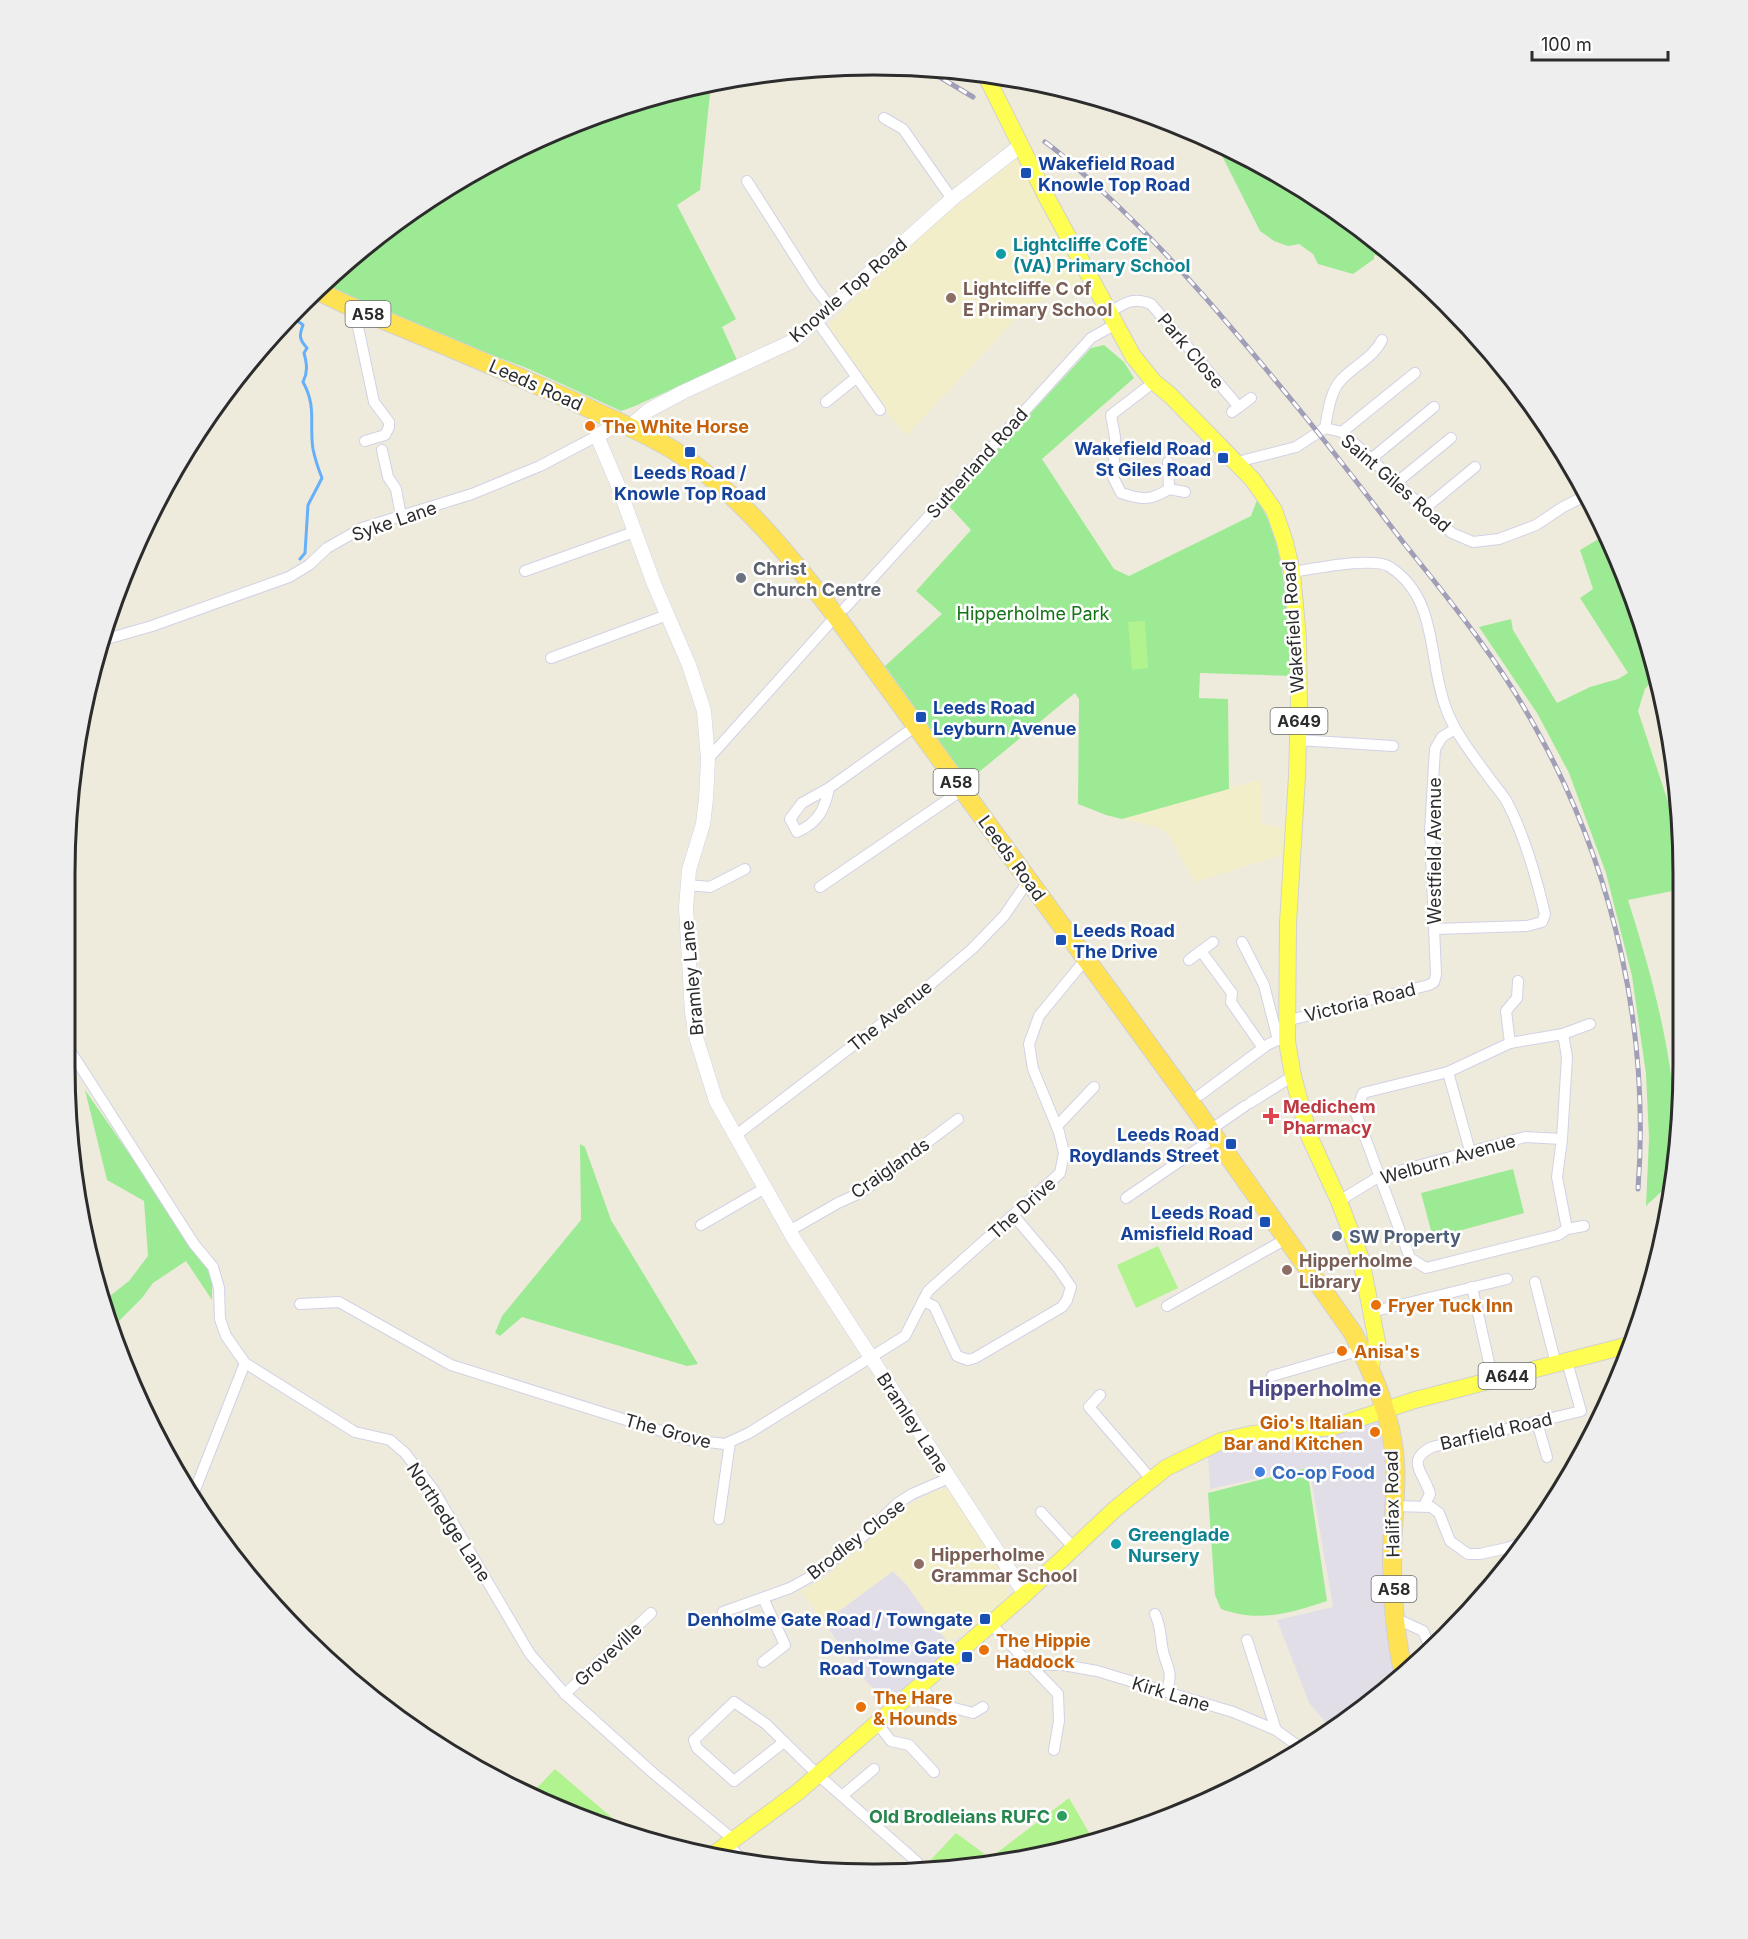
<svg xmlns="http://www.w3.org/2000/svg" width="1748" height="1939" viewBox="0 0 1748 1939" font-family="Inter,sans-serif">
<rect width="100%" height="100%" fill="#efebdc"/>
<g fill="#e2dee7">
<path d="M1379,1421L1388,1480L1382,1568L1396,1679L1367,1707L1332,1729L1309,1703L1277,1620L1333,1607L1309,1467L1210,1489L1208,1454L1261,1441L1319,1436Z"/>
<path d="M893,1571L906,1584L952,1649L883,1708L873,1698L874,1689L862,1677L824,1622Z"/>
</g>
<g fill="#f2eeca">
<path d="M1010,159H1020L1084,281L1025,309L906,436L875,397L828,326L865,288L929,229Z"/>
<path d="M1261,779L1262,824L1285,828V854L1195,882L1169,835L1158,827L1122,819Z"/>
<path d="M939,1489L948,1490L955,1496L1008,1584L1006,1600L974,1627L947,1641L906,1584L893,1571L824,1622L801,1591L825,1578L907,1506Z"/>
</g>
<g fill="#9dea94">
<path d="M711,84L700,190L677,205L736,319L722,327L737,360L635,406L621,411L529,369L410,324L323,286L381,232L516,148L665,92Z"/>
<path d="M1216,144L1279,173L1400,260L1399,262L1374,255V259L1353,274L1318,264L1313,254L1299,244L1288,246L1274,241L1260,231Z"/>
<path d="M1104,345L1124,362L1134,378L1042,459L1114,569L1129,576L1251,516L1257,500C1262,508 1267,516 1270,525C1288,571 1287,626 1291,676L1200,673L1199,698L1228,699L1229,789L1122,819L1106,815L1078,804L1079,699L1075,693L968,781L885,666L942,614L916,591L971,530L947,504L1091,348Z"/>
<path d="M1607,534L1656,665L1658,674L1645,689L1638,711L1678,832L1682,836V889L1628,900C1650,969 1669,1038 1675,1111C1677,1132 1679,1154 1672,1175C1668,1188 1655,1197 1646,1206L1649,1138L1646,1074L1632,976L1606,873L1569,773L1537,713L1479,627L1511,619L1513,630L1557,703L1590,687L1618,679L1628,673L1580,598L1593,589L1580,550Z"/>
<path d="M85,1090L205,1263L212,1279V1300L186,1261L153,1283L142,1298L115,1325L106,1299L129,1281L148,1256L144,1201L107,1180Z"/>
<path d="M580,1144L585,1147L611,1220L698,1364L687,1366L522,1317L500,1336L495,1333L502,1316L581,1220Z"/>
<path d="M1513,1169L1524,1213L1433,1238L1421,1193Z"/>
<path d="M1307,1468L1327,1601C1290,1613 1260,1623 1221,1609L1215,1595L1208,1493Z"/>
</g>
<g fill="#b1f38f">
<path d="M1145,621L1148,668L1132,670L1128,622Z"/>
<path d="M1158,1246L1178,1288L1136,1308L1117,1265Z"/>
<path d="M555,1769L624,1828L529,1796Z"/>
<path d="M1069,1798L1095,1843L1083,1847L923,1868L956,1833L990,1858Z"/>
</g>
<g fill="none" stroke-linecap="round" stroke-linejoin="round">
<path stroke="#66b0fa" stroke-width="3" d="M287,320L295,319L303,325C299,336 299,339 307,348L304,353C307,364 308,372 303,382C317,407 309,424 313,449C315,459 318,468 322,478L308,505L305,553L300,559"/>
<defs>
<g id="minor">
<path d="M884,118L903,129L952,199"/>
<path d="M747,181L814,286L831,308"/>
<path d="M354,308L374,402L389,422V427L385,435L365,441"/>
<path d="M1108,313C1124,304 1132,296 1151,304L1239,407L1232,412"/>
<path d="M817,321L880,410"/>
<path d="M1154,382L1111,415L1115,437L1113,477L1121,493C1142,500 1150,501 1169,489L1185,492"/>
<path d="M826,402L857,377"/>
<path d="M1239,407L1251,398"/>
<path d="M1325,428C1328,412 1330,392 1341,380C1355,365 1373,358 1382,340"/>
<path d="M1342,432L1415,373"/>
<path d="M382,450L388,477L396,489L401,516"/>
<path d="M1371,459L1434,407"/>
<path d="M1168,462L1169,489"/>
<path d="M1237,462L1296,447L1325,428L1342,432L1432,516L1452,533L1473,542L1499,539L1536,525L1563,507L1587,495"/>
<path d="M1396,483L1451,438"/>
<path d="M1424,509L1475,467"/>
<path d="M525,571L634,532"/>
<path d="M1292,572C1313,569 1374,556 1390,567C1440,600 1427,662 1447,711C1456,734 1473,756 1488,776C1494,785 1502,793 1507,802C1525,836 1536,876 1545,914L1542,922L1527,926L1435,929"/>
<path d="M845,608L1091,338L1114,325"/>
<path d="M103,640L152,626L289,577L309,565L327,548L362,528L472,494L540,466L597,436"/>
<path d="M551,658L667,615"/>
<path d="M1298,740L1393,746"/>
<path d="M708,759L836,616"/>
<path d="M829,788C825,809 818,823 797,832L790,819L802,803L829,788L916,726"/>
<path d="M687,885L710,887L745,869"/>
<path d="M820,887L962,790"/>
<path d="M1242,942L1264,985L1278,1040"/>
<path d="M1201,951L1232,993L1231,1002L1263,1048"/>
<path d="M1189,960L1213,942"/>
<path d="M1286,1021L1429,985L1434,982L1436,975L1430,831L1435,749L1442,737L1455,729"/>
<path d="M1563,1034L1567,1057L1562,1139L1557,1177L1567,1229"/>
<path d="M65,1035L70,1051L80,1066L194,1244L213,1267L219,1288L220,1319L226,1336L245,1363L355,1432L390,1440L405,1453L433,1489L530,1654L565,1694L653,1773L734,1840"/>
<path d="M1510,1043L1506,1011L1517,998L1518,981"/>
<path d="M1448,1072L1470,1151"/>
<path d="M1200,1095L1267,1045L1286,1036"/>
<path d="M1250,1103L1293,1076"/>
<path d="M1057,1126L1094,1087"/>
<path d="M1210,1130L1245,1106"/>
<path d="M735,1136L911,1001L972,949L1004,916L1028,881"/>
<path d="M1126,1198L1215,1137"/>
<path d="M1339,1201L1380,1176L1525,1137L1562,1139"/>
<path d="M701,1225L765,1188"/>
<path d="M1584,1226L1567,1229L1558,1235L1426,1268L1410,1258L1356,1113L1363,1093L1448,1072L1510,1043L1563,1034L1590,1024"/>
<path d="M789,1231L838,1203L862,1192L958,1119"/>
<path d="M1535,1282L1556,1364"/>
<path d="M1472,1287L1493,1380"/>
<path d="M923,1301L934,1306L957,1356L968,1360L975,1358L1062,1307L1067,1300L1071,1287L1058,1268L1014,1216"/>
<path d="M300,1304L339,1302L451,1365L690,1440L725,1444L749,1433L905,1336L928,1291L1060,1173L1064,1153L1059,1132L1033,1069L1029,1044L1039,1016L1085,960"/>
<path d="M1167,1306L1286,1239"/>
<path d="M1371,1312L1507,1279"/>
<path d="M1272,1376L1361,1350"/>
<path d="M1100,1395L1089,1407L1151,1479"/>
<path d="M1537,1422L1547,1457"/>
<path d="M193,1495L245,1363"/>
<path d="M1394,1506L1431,1507L1439,1513L1450,1541L1468,1554H1480L1507,1548L1527,1541"/>
<path d="M1424,1506L1430,1494C1425,1474 1404,1461 1432,1447L1581,1411L1567,1362"/>
<path d="M1041,1512L1073,1547"/>
<path d="M719,1519L730,1442"/>
<path d="M763,1598L785,1645L763,1662"/>
<path d="M723,1612L790,1588L817,1573L861,1538L898,1503L912,1494L949,1478"/>
<path d="M1155,1614C1161,1627 1160,1633 1162,1646C1165,1667 1175,1670 1166,1692"/>
<path d="M1395,1618L1423,1631L1429,1645"/>
<path d="M991,1624L1058,1694L1059,1721L1054,1750"/>
<path d="M1247,1640L1276,1730"/>
<path d="M1032,1665H1063L1097,1671L1233,1712L1276,1730L1301,1748"/>
<path d="M920,1685L935,1703L973,1713L983,1707"/>
<path d="M565,1694L651,1613"/>
<path d="M877,1723L891,1741L909,1745L934,1772"/>
<path d="M784,1742L734,1781L697,1748L694,1740L734,1702L766,1724L817,1774L917,1862"/>
<path d="M842,1796L874,1769"/>
<path d="M728,1845L745,1862"/>
</g>
<g id="tertiary">
<path d="M619,423L597,436L617,483L654,584L689,665L704,711L708,759L706,799L703,824L689,870L686,908L692,1012L696,1037L716,1101L794,1239L1025,1594"/>
<path d="M629,427L649,410L683,392L793,341L952,199L1020,146"/>
</g>
<g id="primary">
<path d="M984,72L1047,198L1133,356L1154,382L1170,395L1253,480L1274,510L1285,542L1292,572L1298,639L1299,705L1297,776L1288,923L1287,1041L1293,1076L1309,1136L1339,1201L1361,1259L1377,1342L1370,1367"/>
<path d="M710,1857L798,1792L1025,1594L1114,1510L1166,1468L1221,1441L1253,1434L1333,1427L1415,1400L1629,1345"/>
</g>
<path id="trunk" d="M318,291L345,304C425,337 505,370 584,406C615,421 649,434 678,453C741,495 790,556 836,616L1191,1103L1353,1333C1373,1374 1392,1416 1395,1462C1397,1494 1392,1526 1392,1558C1392,1596 1395,1634 1403,1671"/>
</defs>
<use href="#minor" stroke="#d2d1e6" stroke-width="12"/>
<use href="#tertiary" stroke="#d2d1e6" stroke-width="15"/>
<use href="#primary" stroke="#d1d1d1" stroke-width="18"/>
<use href="#trunk" stroke="#d1d1d1" stroke-width="20"/>
<use href="#minor" stroke="#fff" stroke-width="10"/>
<use href="#tertiary" stroke="#fff" stroke-width="14"/>
<use href="#primary" stroke="#fefe52" stroke-width="16"/>
<use href="#trunk" stroke="#fee254" stroke-width="18"/>
<defs>
<g id="rail">
<path d="M928,70L973,97"/>
<path d="M1045,142C1065,156 1083,174 1102,191C1176,259 1239,336 1303,414C1337,456 1370,499 1403,542C1453,604 1503,666 1540,736C1615,873 1650,1033 1638,1189"/>
</g>
</defs>
<use href="#rail" stroke="#a19eb8" stroke-width="5"/>
<use href="#rail" stroke="#fff" stroke-width="3" stroke-dasharray="9" stroke-linecap="butt"/>
</g>
<g fill="#1a4fb4" stroke="#fff" stroke-width="2">
<rect x="1020" y="167" width="12" height="12" rx="3"/>
<rect x="684" y="446" width="12" height="12" rx="3"/>
<rect x="1217" y="452" width="12" height="12" rx="3"/>
<rect x="915" y="711" width="12" height="12" rx="3"/>
<rect x="1055" y="934" width="12" height="12" rx="3"/>
<rect x="1225" y="1138" width="12" height="12" rx="3"/>
<rect x="1259" y="1216" width="12" height="12" rx="3"/>
<rect x="979" y="1613" width="12" height="12" rx="3"/>
<rect x="961" y="1651" width="12" height="12" rx="3"/>
</g>
<g fill="#0f9aa8" stroke="#fff" stroke-width="2">
<circle cx="1001" cy="254" r="6"/>
<circle cx="1116" cy="1544" r="6"/>
</g>
<g fill="#8d6e63" stroke="#fff" stroke-width="2">
<circle cx="951" cy="298" r="6"/>
<circle cx="1287" cy="1270" r="6"/>
<circle cx="919" cy="1564" r="6"/>
</g>
<g fill="#e8710a" stroke="#fff" stroke-width="2">
<circle cx="590" cy="426" r="6"/>
<circle cx="1376" cy="1305" r="6"/>
<circle cx="1342" cy="1351" r="6"/>
<circle cx="1375" cy="1432" r="6"/>
<circle cx="984" cy="1650" r="6"/>
<circle cx="861" cy="1707" r="6"/>
</g>
<circle fill="#6b7280" stroke="#fff" stroke-width="2" cx="741" cy="578" r="6"/>
<path fill="#e0444e" stroke="#fff" stroke-width="2" d="M1268 1107h6v6h6v6h-6v6h-6v-6h-6v-6h6z"/>
<circle fill="#5c6f8a" stroke="#fff" stroke-width="2" cx="1337" cy="1236" r="6"/>
<circle fill="#3f7fe0" stroke="#fff" stroke-width="2" cx="1260" cy="1472" r="6"/>
<circle fill="#2e9e5b" stroke="#fff" stroke-width="2" cx="1062" cy="1816" r="6"/>
<g text-anchor="middle" dominant-baseline="central" stroke-width="5" stroke-linejoin="round" paint-order="stroke">
<g fill="#fff" stroke="#6b6b6b" stroke-width="1.5">
<rect x="345.5" y="301" width="45" height="26" rx="4.5"/>
<rect x="1270.5" y="708" width="57" height="26" rx="4.5"/>
<rect x="933.5" y="769" width="45" height="26" rx="4.5"/>
<rect x="1478.5" y="1363" width="57" height="26" rx="4.5"/>
<rect x="1371.5" y="1576" width="45" height="26" rx="4.5"/>
</g>
<g font-size="16" font-weight="bold" fill="#2c2c2c">
<text x="368" y="314">A58</text>
<text x="1299" y="721">A649</text>
<text x="956" y="782">A58</text>
<text x="1507" y="1376">A644</text>
<text x="1394" y="1589">A58</text>
</g>
<g font-size="18" font-weight="bold" fill="#164399" stroke="#fff" text-anchor="end">
<text x="1038" y="163" text-anchor="start">Wakefield Road<tspan x="1038" dy="21">Knowle Top Road</tspan></text>
<text x="1211" y="448">Wakefield Road<tspan x="1211" dy="21">St Giles Road</tspan></text>
<text x="690" y="472" text-anchor="middle">Leeds Road /<tspan x="690" dy="21">Knowle Top Road</tspan></text>
<text x="933" y="707" text-anchor="start">Leeds Road<tspan x="933" dy="21">Leyburn Avenue</tspan></text>
<text x="1073" y="930" text-anchor="start">Leeds Road<tspan x="1073" dy="21">The Drive</tspan></text>
<text x="1219" y="1134">Leeds Road<tspan x="1219" dy="21">Roydlands Street</tspan></text>
<text x="1253" y="1212">Leeds Road<tspan x="1253" dy="21">Amisfield Road</tspan></text>
<text x="973" y="1619">Denholme Gate Road / Towngate</text>
<text x="955" y="1647">Denholme Gate<tspan x="955" dy="21">Road Towngate</tspan></text>
</g>
<g font-size="18" font-weight="bold" fill="#0d838f" stroke="#fff" text-anchor="start">
<text x="1013" y="244">Lightcliffe CofE<tspan x="1013" dy="21">(VA) Primary School</tspan></text>
<text x="1128" y="1534">Greenglade<tspan x="1128" dy="21">Nursery</tspan></text>
</g>
<g font-size="18" font-weight="bold" fill="#785e54" stroke="#fff" text-anchor="start">
<text x="963" y="288">Lightcliffe C of<tspan x="963" dy="21">E Primary School</tspan></text>
<text x="1299" y="1260">Hipperholme<tspan x="1299" dy="21">Library</tspan></text>
<text x="931" y="1554">Hipperholme<tspan x="931" dy="21">Grammar School</tspan></text>
</g>
<g font-size="18" fill="#2c2c2c" stroke="#fff">
<text transform="translate(848 290) rotate(-41)">Knowle Top Road</text>
<text transform="translate(1191 351) rotate(50)">Park Close</text>
<text transform="translate(536 385) rotate(24)">Leeds Road</text>
<text transform="translate(977 463) rotate(-48)">Sutherland Road</text>
<text transform="translate(1396 483) rotate(41)">Saint Giles Road</text>
<text transform="translate(394 521) rotate(-19)">Syke Lane</text>
<text transform="translate(1293 627) rotate(-94)">Wakefield Road</text>
<text transform="translate(1434 851) rotate(-90)">Westfield Avenue</text>
<text transform="translate(1012 858) rotate(54)">Leeds Road</text>
<text transform="translate(692 978) rotate(-95)">Bramley Lane</text>
<text transform="translate(1360 1002) rotate(-14)">Victoria Road</text>
<text transform="translate(890 1016) rotate(-39)">The Avenue</text>
<text transform="translate(1448 1159) rotate(-16)">Welburn Avenue</text>
<text transform="translate(890 1168) rotate(-35)">Craiglands</text>
<text transform="translate(1022 1208) rotate(-42)">The Drive</text>
<text transform="translate(913 1423) rotate(57)">Bramley Lane</text>
<text transform="translate(668 1431) rotate(15)">The Grove</text>
<text transform="translate(1496 1431) rotate(-13)">Barfield Road</text>
<text transform="translate(1392 1504) rotate(-91)">Halifax Road</text>
<text transform="translate(449 1522) rotate(57)">Northedge Lane</text>
<text transform="translate(856 1539) rotate(-38)">Brodley Close</text>
<text transform="translate(608 1654) rotate(-43)">Groveville</text>
<text transform="translate(1171 1694) rotate(17)">Kirk Lane</text>
</g>
<g font-size="18" font-weight="bold" fill="#c56008" stroke="#fff" text-anchor="start">
<text x="602" y="426">The White Horse</text>
<text x="1388" y="1305">Fryer Tuck Inn</text>
<text x="1354" y="1351">Anisa's</text>
<text x="1363" y="1422" text-anchor="end">Gio's Italian<tspan x="1363" dy="21">Bar and Kitchen</tspan></text>
<text x="996" y="1640">The Hippie<tspan x="996" dy="21">Haddock</tspan></text>
<text x="873" y="1697">The Hare<tspan x="873" dy="21">&amp; Hounds</tspan></text>
</g>
<g font-size="18" font-weight="bold" fill="#5b616d" stroke="#fff" text-anchor="start">
<text x="753" y="568">Christ<tspan x="753" dy="21">Church Centre</tspan></text>
</g>
<g font-size="18" fill="#137116" stroke="#fff">
<text x="1033" y="613">Hipperholme Park</text>
</g>
<g font-size="18" font-weight="bold" fill="#be3a42" stroke="#fff" text-anchor="start">
<text x="1283" y="1106">Medichem<tspan x="1283" dy="21">Pharmacy</tspan></text>
</g>
<g font-size="18" font-weight="bold" fill="#4e5e75" stroke="#fff" text-anchor="start">
<text x="1349" y="1236">SW Property</text>
</g>
<g font-size="18" font-weight="bold" fill="#366cbe" stroke="#fff" text-anchor="start">
<text x="1272" y="1472">Co-op Food</text>
</g>
<g font-size="18" font-weight="bold" fill="#27864d" stroke="#fff" text-anchor="end">
<text x="1050" y="1816">Old Brodleians RUFC</text>
</g>
<g font-size="21" font-weight="bold" fill="#4a4781" stroke="#fff">
<text x="1315" y="1388">Hipperholme</text>
</g>
</g>
<path d="M0 0H1748V1939H0ZM874 75H874A799 799 0 0 1 1673 874V1065A799 799 0 0 1 874 1864H874A799 799 0 0 1 75 1065V874A799 799 0 0 1 874 75Z" fill="#eee" fill-rule="evenodd"/>
<path fill="none" stroke="#2c2c2c" stroke-width="3" d="M874 75H874A799 799 0 0 1 1673 874V1065A799 799 0 0 1 874 1864H874A799 799 0 0 1 75 1065V874A799 799 0 0 1 874 75Z"/>
<path d="M1532 51v9h136v-9" fill="none" stroke="#2c2c2c" stroke-width="3"/>
<text x="1541" y="51" font-size="18" fill="#2c2c2c" stroke="#ffffff" stroke-width="4.5" paint-order="stroke">100 m</text>
</svg>
